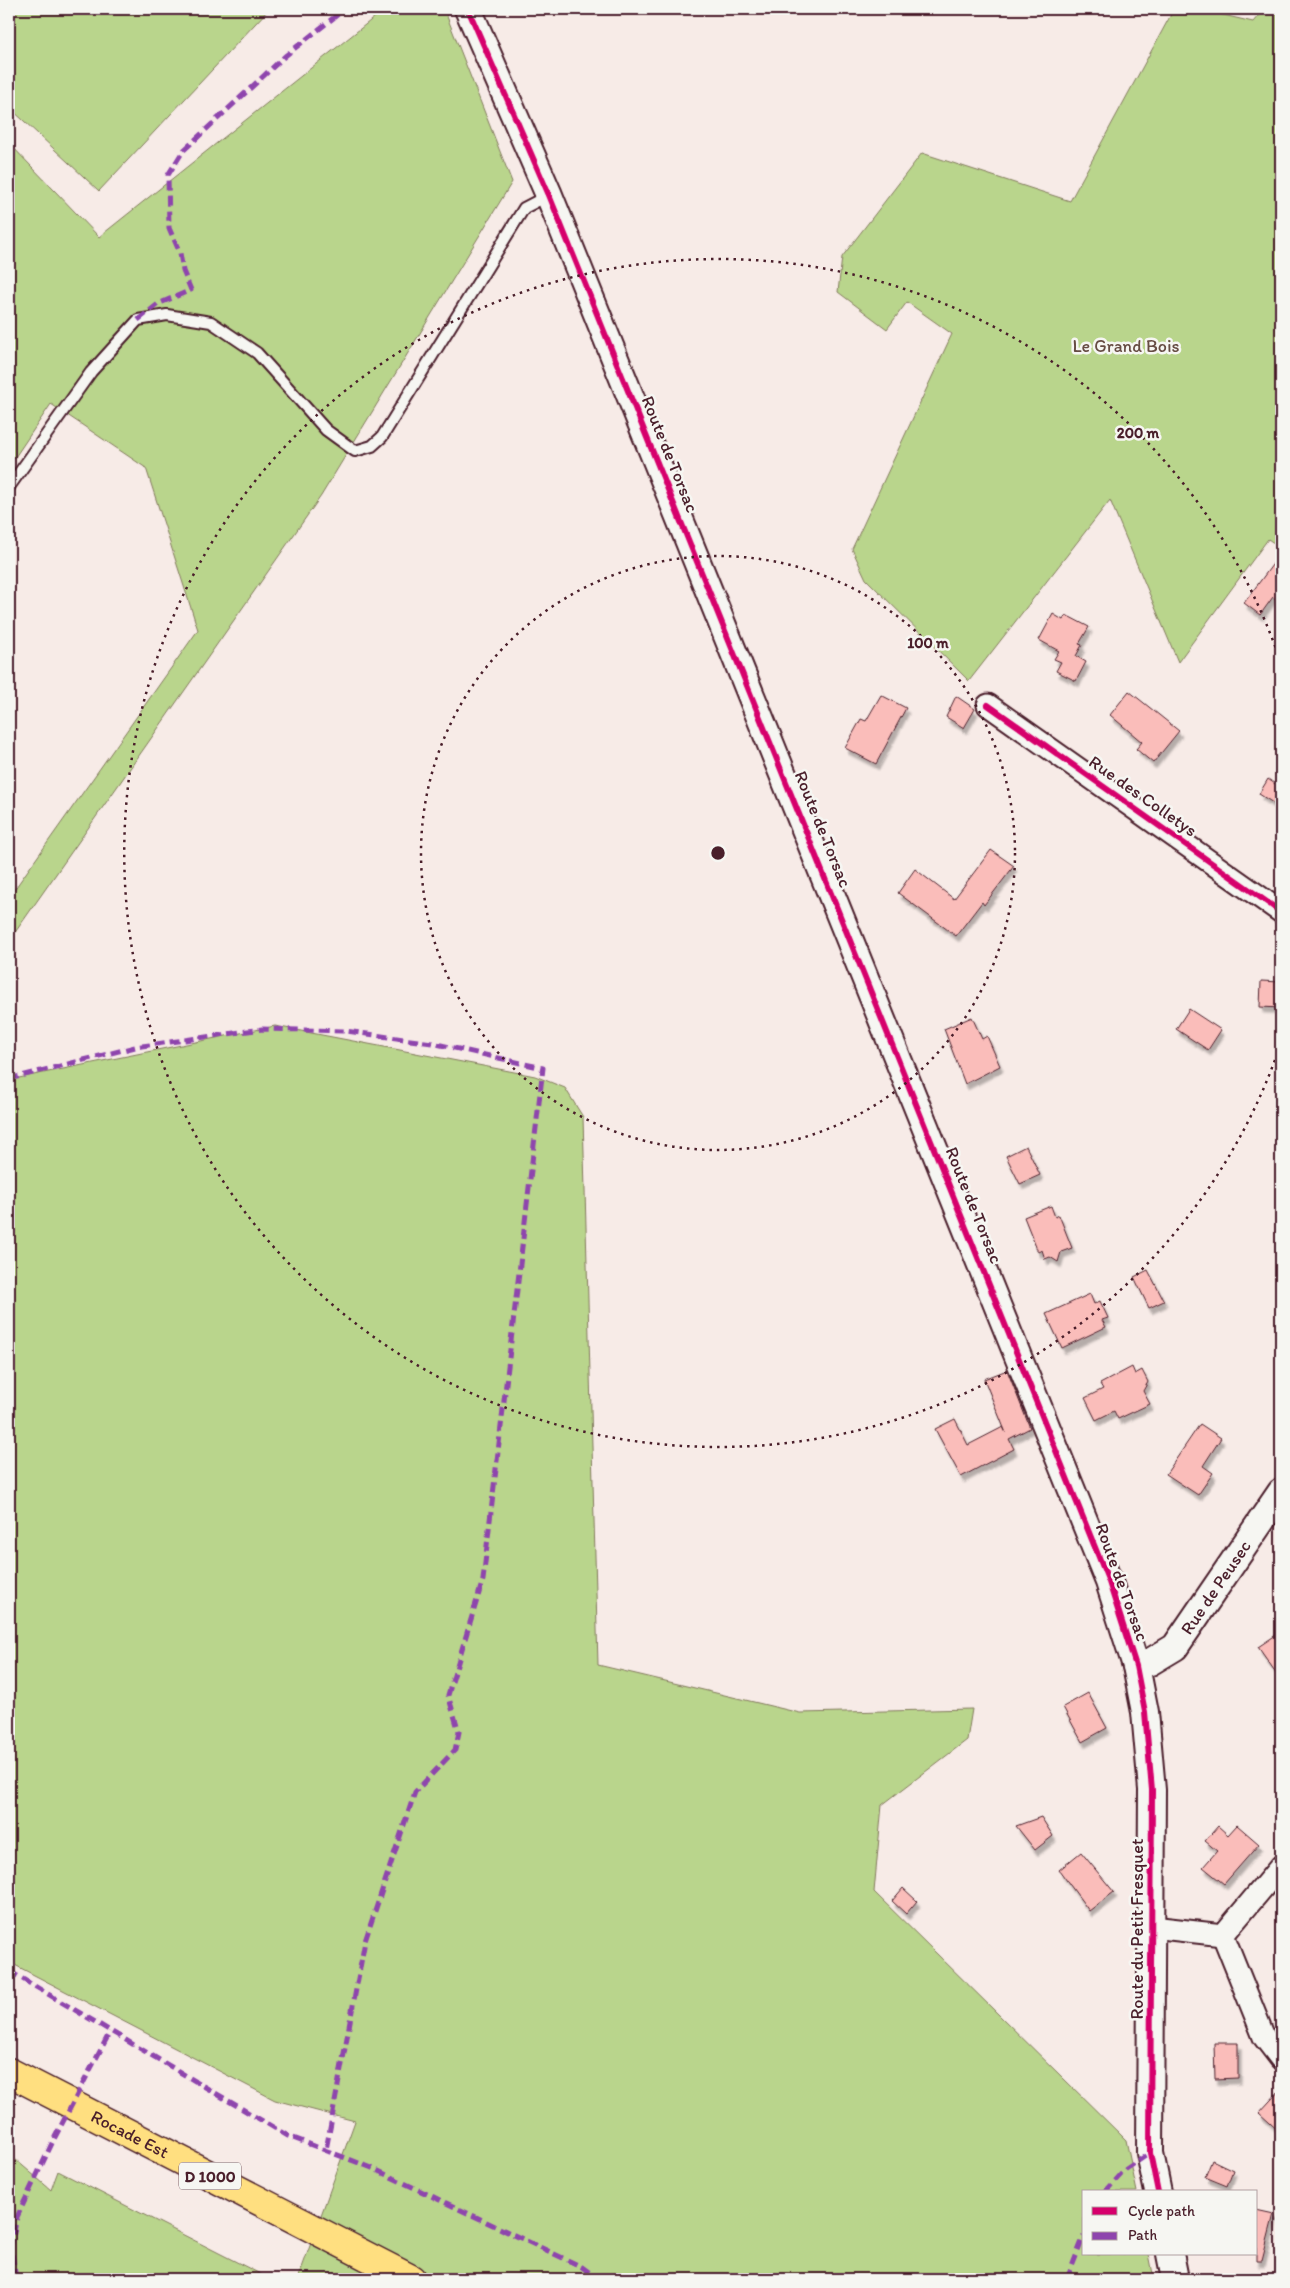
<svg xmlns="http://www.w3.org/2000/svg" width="1290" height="2288" viewBox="0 0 1290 2288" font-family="Itim,sans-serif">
<defs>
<filter id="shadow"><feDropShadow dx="3" dy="5.5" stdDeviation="1" flood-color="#0004"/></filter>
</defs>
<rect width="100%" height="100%" fill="#f7ebe7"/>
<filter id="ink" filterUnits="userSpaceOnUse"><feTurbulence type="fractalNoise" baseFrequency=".02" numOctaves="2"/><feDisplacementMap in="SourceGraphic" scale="10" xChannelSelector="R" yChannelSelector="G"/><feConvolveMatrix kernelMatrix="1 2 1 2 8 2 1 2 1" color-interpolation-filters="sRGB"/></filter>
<g filter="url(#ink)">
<g fill="#b9d58c" stroke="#827a5c">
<path d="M11,9H269L99,191L9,107Z"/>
<path d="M385,9H444L512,182L321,496L9,941V897L198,630L146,468L51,404L9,466V143L99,237Z"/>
<path d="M1174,9H1198L1253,22L1264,9H1281V548L1268,539L1178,662L1110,500L969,681L866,579L852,549L952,334L907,302L887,329L838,292L842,257L922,153L1070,201Z"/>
<path d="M275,1026L535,1076L565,1088L583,1117L598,1665L800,1713L972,1709L967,1740L882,1805L874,1892L1126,2140L1137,2192H1084V2254H1149L1154,2279H298L355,2121L275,2100L9,1962V1080Z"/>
<path d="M9,2154L51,2190L58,2171L270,2279H9Z"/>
</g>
<g fill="#fabdba" stroke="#4a1f2b" filter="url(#shadow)">
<path d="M1281,553V603L1273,597L1260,615L1244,603Z"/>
<path d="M1053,614L1063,620L1066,615L1089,627L1079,644L1082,645L1076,656L1086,662L1076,681L1056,671L1061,662L1054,659L1059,651L1039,640Z"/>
<path d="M1129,691L1179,731L1153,763L1136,749L1142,742L1110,715Z"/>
<path d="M881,695L906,708L876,764L845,748L861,719L866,721Z"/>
<path d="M956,696L975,709L964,728L946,717Z"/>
<path d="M1268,779L1281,788V808L1259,794Z"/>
<path d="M991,850L1014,866L984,905L982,902L956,936L898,893L915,869L954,899Z"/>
<path d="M1261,981L1281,982V1008L1260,1007Z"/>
<path d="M1189,1009L1221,1030L1208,1050L1176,1029Z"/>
<path d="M972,1017L982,1039L987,1036L1000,1066L965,1084L944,1029Z"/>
<path d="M1026,1146L1040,1175L1020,1184L1006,1156Z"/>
<path d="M1051,1206L1055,1217L1059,1215L1072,1248L1061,1252L1058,1262L1050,1257L1045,1259L1042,1250L1038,1252L1024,1217Z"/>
<path d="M1148,1270L1164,1301L1149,1308L1134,1277Z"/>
<path d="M1090,1294L1094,1304L1100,1301L1108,1318L1102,1320L1106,1327L1062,1348L1046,1314Z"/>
<path d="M1132,1367L1135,1374L1142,1370L1148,1382L1143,1391L1150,1404L1118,1419L1114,1411L1096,1420L1085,1398L1103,1389L1100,1384Z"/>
<path d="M1007,1370L1030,1428L1009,1439L1014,1449L961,1477L935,1429L955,1419L968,1445L1003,1427L1006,1433L984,1379Z"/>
<path d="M1200,1424L1221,1438L1203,1466L1213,1473L1198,1495L1166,1474Z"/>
<path d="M1276,1635L1281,1644V1680L1258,1647Z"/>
<path d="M1088,1693L1107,1728L1082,1742L1063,1707Z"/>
<path d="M1041,1817L1053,1836L1035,1850L1016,1826Z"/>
<path d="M1237,1825L1259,1844L1224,1884L1203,1867L1217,1851L1205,1841L1218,1826L1228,1835Z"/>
<path d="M1081,1852L1114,1892L1089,1911L1059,1870Z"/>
<path d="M903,1888L917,1901L906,1914L892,1901Z"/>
<path d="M1214,2043H1238V2078L1215,2079Z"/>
<path d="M1281,2089V2133L1259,2113Z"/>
<path d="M1212,2160L1233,2170L1227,2186L1205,2177Z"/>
<path d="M1256,2210L1274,2214L1262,2261H1256Z"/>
</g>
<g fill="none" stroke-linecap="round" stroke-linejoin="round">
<defs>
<path id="service" d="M9,487L91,372L138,320L167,315L211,322L257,353L326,430L355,451L372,446L382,437L524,208L549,195"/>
<g id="minor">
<path d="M988,705L1281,912"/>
<path d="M1152,1927L1223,1935L1281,1866"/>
<path d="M1223,1935L1264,2037L1281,2059"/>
</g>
<g id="tertiary">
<path d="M468,9L549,195L1109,1582L1136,1666L1145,1712L1152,1790L1150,2153L1158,2192"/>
<path id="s1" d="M1136,1666L1150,1662L1175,1647L1281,1492"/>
<path d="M1170,2254L1175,2279"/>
</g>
<g id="primary">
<path id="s2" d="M9,2072L411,2279"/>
</g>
</defs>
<use href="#service" stroke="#4a1f2b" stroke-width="14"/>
<use href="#minor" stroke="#4a1f2b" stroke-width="25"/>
<use href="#tertiary" stroke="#4a1f2b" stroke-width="30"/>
<use href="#primary" stroke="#4a1f2b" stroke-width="31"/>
<use href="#service" stroke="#f6f6f2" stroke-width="10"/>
<use href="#minor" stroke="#f6f6f2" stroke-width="21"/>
<use href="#tertiary" stroke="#f6f6f2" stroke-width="26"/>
<use href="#primary" stroke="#ffdf80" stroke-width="28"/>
<g stroke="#8e44ad" stroke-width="5" stroke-dasharray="10 5" stroke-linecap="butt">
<path d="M138,320L158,304L191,290L183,271L180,253L169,228L168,175L183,151L285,56L337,15L339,9"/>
<path d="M9,1079L135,1047L262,1029L346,1031L432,1043L543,1068L483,1580L448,1695L459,1732L455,1750L415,1792L365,1941L326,2150"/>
<path d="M9,1971L288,2136L372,2168L582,2267L598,2279"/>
<path d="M1105,2192L1126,2169L1150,2153"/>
<path d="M16,2279L11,2247L17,2217L55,2137L110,2032"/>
<path d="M1067,2279L1084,2236"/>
</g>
<defs>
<g id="cycleway">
<path d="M468,9L549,195L1109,1582L1136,1666L1145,1712L1152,1790L1150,2153L1158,2192"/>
<path d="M988,705L1281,912"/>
</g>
</defs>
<use href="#cycleway" stroke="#f6f6f2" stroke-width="9"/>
<use href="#cycleway" stroke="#d6006c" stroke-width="6"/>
</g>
</g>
<g fill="none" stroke="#4a1f2b" stroke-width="2.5" stroke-dasharray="2.5 5">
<circle cx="718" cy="853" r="297"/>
<path d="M1280 1046A594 594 0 1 1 1280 660"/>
</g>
<g text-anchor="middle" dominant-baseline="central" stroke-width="5" stroke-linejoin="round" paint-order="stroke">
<rect fill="#f6f6f2" stroke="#7e6067" stroke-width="1" x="179" y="2162.5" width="62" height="27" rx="4"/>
<g font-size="16" font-weight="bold" fill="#4a1f2b">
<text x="210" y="2176">D 1000</text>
</g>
<g font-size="18" fill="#664c43" stroke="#f6f6f2">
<text x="1126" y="346">Le Grand Bois</text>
</g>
<g font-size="18" fill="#4a1f2b" stroke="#f6f6f2">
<text transform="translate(670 454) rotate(68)">Route de Torsac</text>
<text transform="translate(1143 796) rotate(35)">Rue des Colletys</text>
<text transform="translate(823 829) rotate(68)">Route de Torsac</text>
<text transform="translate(974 1205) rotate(68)">Route de Torsac</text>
<text transform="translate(1122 1582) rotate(70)">Route de Torsac</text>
<text stroke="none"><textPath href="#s1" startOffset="116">Rue de Peusec</textPath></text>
<text transform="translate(1137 1929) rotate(-90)">Route du Petit Fresquet</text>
<text stroke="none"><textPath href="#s2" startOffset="136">Rocade Est</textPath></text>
</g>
</g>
<circle cx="718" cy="853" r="8" fill="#4a1f2b" stroke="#f6f6f2" stroke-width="2.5"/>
<g font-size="15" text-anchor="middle" font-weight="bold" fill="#4a1f2b" stroke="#f6f6f2" stroke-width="5" stroke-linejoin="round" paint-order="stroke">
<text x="1138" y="438">200 m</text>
<text x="928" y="648">100 m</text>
</g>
<rect width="1290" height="2288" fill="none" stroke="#f6f6f2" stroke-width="30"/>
<rect x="15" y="15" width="1260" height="2258" fill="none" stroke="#4a1f2b" stroke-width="2" filter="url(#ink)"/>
<rect x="1082" y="2190" width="175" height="65" fill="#f6f6f2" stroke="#b1a0a2"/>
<rect x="1092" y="2207" width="25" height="8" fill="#d6006c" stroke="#b1a0a2"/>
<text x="1128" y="2216" font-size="15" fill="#4a1f2b">Cycle path</text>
<rect x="1092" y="2232" width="25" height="8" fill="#8e44ad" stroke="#b1a0a2"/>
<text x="1128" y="2240" font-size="15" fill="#4a1f2b">Path</text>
</svg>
